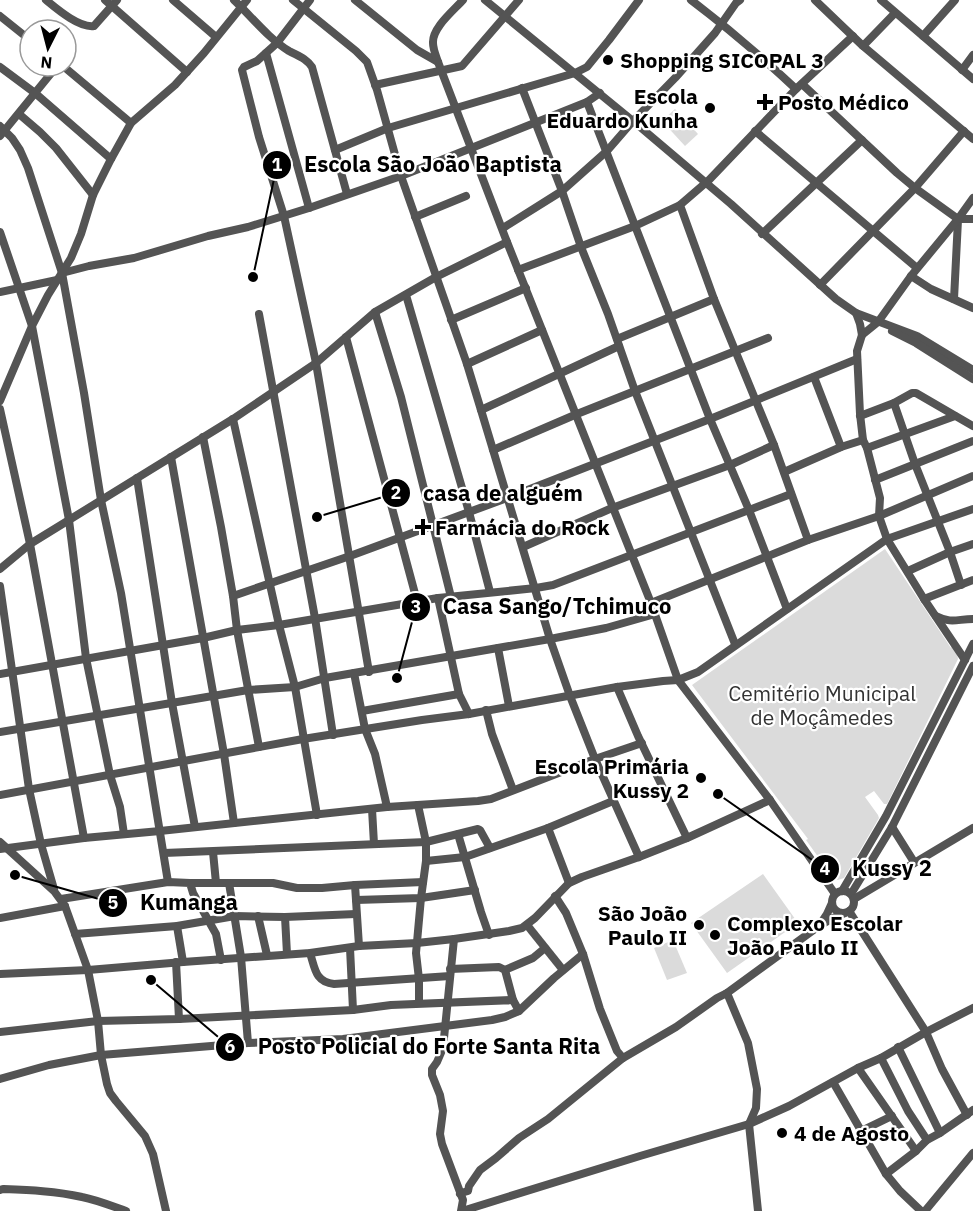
<svg xmlns="http://www.w3.org/2000/svg" width="973" height="1211" viewBox="0 0 973 1211" font-family="'IBM Plex Sans',sans-serif">
<rect width="100%" height="100%" fill="#fff"/>
<g fill="#dbdbdb">
<path d="M675,109L698,134L685,146L662,121Z"/>
<path d="M885,549L951,648L952,646L957,653L958,659L887,804H884L874,791L865,797L878,815L879,818L844,878L838,880L834,879L806,840L808,839L692,685Z"/>
<path d="M763,874L798,923L727,973L691,923Z"/>
<path d="M673,940L687,973L667,980L654,948Z"/>
</g>
<g fill="none" stroke-linecap="round" stroke-linejoin="round">
<g stroke="#545454" stroke-width="8">
<path d="M46,0C57,9 79,28 94,26L117,0"/>
<path d="M105,0L187,72"/>
<path d="M173,0L216,37"/>
<path d="M234,0C252,17 268,38 289,51C298,56 306,58 312,67L347,194"/>
<path d="M293,0L356,51L367,62L377,90L401,176L467,364L481,410L550,639L570,696L595,759L639,857"/>
<path d="M310,0L277,43L257,61L244,67L242,70L259,137L284,216L316,363L369,672"/>
<path d="M355,0L417,50L438,62"/>
<path d="M463,0C453,11 432,28 433,43C433,49 436,56 438,62L507,242L651,603L678,680L770,800L835,894"/>
<path d="M485,0L633,121L731,204L836,299L856,313L917,336L973,370"/>
<path d="M691,0C728,28 762,57 796,89"/>
<path d="M815,0L863,46L973,139"/>
<path d="M881,0L973,79"/>
<path d="M0,16L30,40"/>
<path d="M923,36L955,0"/>
<path d="M863,46L895,13"/>
<path d="M266,53L309,208"/>
<path d="M63,66L131,123"/>
<path d="M0,67L35,93L111,159"/>
<path d="M962,70L973,55"/>
<path d="M802,84L897,173L915,188L958,219H973"/>
<path d="M375,85L462,66L519,0"/>
<path d="M522,88L562,191L581,247L608,314L635,391L735,644"/>
<path d="M587,102L710,419L749,510L787,609"/>
<path d="M19,114L40,132L56,148L93,195"/>
<path d="M0,126L12,138L20,150L28,168L62,273L84,393L101,500L121,593L168,882"/>
<path d="M755,131L917,268"/>
<path d="M0,136L57,66"/>
<path d="M335,150L388,128L575,73L587,67L609,40L639,0"/>
<path d="M415,217L466,196"/>
<path d="M503,228L562,191L607,151L633,121L675,78L715,33L736,3L740,0"/>
<path d="M0,232L32,326L69,520L86,658L110,775L120,807L124,834"/>
<path d="M762,234L862,140"/>
<path d="M518,270L635,226L680,205"/>
<path d="M62,273L89,266L134,258L208,236L248,227L309,208L401,176L587,102L600,93"/>
<path d="M911,276L931,289L973,308"/>
<path d="M820,285L915,188L964,131"/>
<path d="M0,292L57,280"/>
<path d="M406,295L469,512L490,592"/>
<path d="M954,299L958,220"/>
<path d="M375,312L401,397L451,597"/>
<path d="M856,313L860,324L862,335L878,322L911,276L958,219L973,198"/>
<path d="M259,314L315,618L333,735"/>
<path d="M451,320L526,288"/>
<path d="M892,331L916,343L973,379"/>
<path d="M862,335L857,351L860,414L863,440L867,448L880,498L879,516L887,539L973,509"/>
<path d="M346,337L417,601"/>
<path d="M617,339L714,299"/>
<path d="M467,364L542,330"/>
<path d="M814,377L841,447"/>
<path d="M0,401L32,326L48,295L71,258L81,234L93,195L111,159L131,123L175,85L204,53L247,0"/>
<path d="M894,403L915,464L950,552L961,585"/>
<path d="M0,409L30,544L84,838"/>
<path d="M481,410L619,346"/>
<path d="M860,416L894,403L912,393H916L973,426"/>
<path d="M233,419L279,625L295,687L317,815"/>
<path d="M203,437L221,527L233,596L237,630L259,747"/>
<path d="M867,448L955,416"/>
<path d="M493,450L577,414L768,338"/>
<path d="M171,457L224,754L234,823"/>
<path d="M784,472L841,447L863,440"/>
<path d="M137,478L172,703L195,827"/>
<path d="M875,480L973,441"/>
<path d="M808,540L774,445L714,299L680,205L709,180L796,89L853,36"/>
<path d="M523,547L612,508L730,465L774,445"/>
<path d="M0,569L30,544L233,419L316,363L375,312L436,277L507,242"/>
<path d="M908,571L950,552L973,544"/>
<path d="M0,586L29,789L41,844L54,889"/>
<path d="M233,596L350,556L507,498L710,419L857,359"/>
<path d="M438,598L459,694L469,714"/>
<path d="M924,599L973,580"/>
<path d="M651,603L808,540L879,516L973,476"/>
<path d="M936,616C952,624 957,619 973,619"/>
<path d="M498,648L509,706"/>
<path d="M354,673L365,729L375,754L387,807"/>
<path d="M0,674L203,638L237,630L279,625L438,598L536,588L553,585L791,494"/>
<path d="M617,687L638,736L687,838"/>
<path d="M486,710L492,734L513,790"/>
<path d="M362,711L459,694"/>
<path d="M0,732L248,690L295,687L325,678L550,639L606,628L655,614"/>
<path d="M0,795L303,739L422,720L469,714L617,687L663,681L678,680L698,672L887,539L924,599L965,660"/>
<path d="M418,805L426,842V861L421,898L416,953L419,979V1003"/>
<path d="M372,809L374,844"/>
<path d="M892,827L914,862"/>
<path d="M548,828L569,883"/>
<path d="M458,834L481,912L489,935"/>
<path d="M0,842L54,891L65,906L88,970L98,1021L101,1055L107,1084L110,1093L116,1101L145,1136L153,1154L166,1211"/>
<path d="M0,849L84,838L160,831L387,807L478,801L491,799L595,759L642,743"/>
<path d="M213,852L216,883"/>
<path d="M164,853L426,842L478,829L480,830L490,848"/>
<path d="M426,861L465,857L548,828L613,801"/>
<path d="M190,883H273L297,888H322L355,885L423,882"/>
<path d="M229,883L241,957L248,1043"/>
<path d="M355,885L359,946"/>
<circle cx="843" cy="902" r="11"/>
<path d="M842,891L886,816L973,644"/>
<path d="M851,894L892,827L973,666"/>
<path d="M555,896L566,913L583,954L600,1009L617,1051L623,1058"/>
<path d="M61,899L168,882L190,883L193,893L216,934L221,960"/>
<path d="M854,899L973,828"/>
<path d="M356,900L421,898L475,890"/>
<path d="M832,903L827,914L819,926L833,918L845,913"/>
<path d="M849,911L926,1032L942,1069L967,1115"/>
<path d="M258,916L267,955"/>
<path d="M285,917L287,954"/>
<path d="M0,918L65,906"/>
<path d="M527,925L563,970"/>
<path d="M177,926L183,962"/>
<path d="M75,934L177,926L235,916L285,917L356,914"/>
<path d="M454,939L443,1048L437,1062L432,1069V1075L440,1095L443,1111L440,1134L442,1144L463,1200L461,1211"/>
<path d="M350,948L353,1010"/>
<path d="M310,953C315,968 315,982 334,984L450,976"/>
<path d="M176,962L179,1019"/>
<path d="M450,969L499,967L505,970L513,1000"/>
<path d="M505,970L533,958L545,948"/>
<path d="M0,974L88,970L183,962L310,953L359,946L417,943L454,939L509,931L522,928L535,918L569,883L582,877L639,857L687,838L770,800"/>
<path d="M727,993L748,1043L757,1089L756,1108L749,1124L758,1211"/>
<path d="M0,1032L98,1021L179,1019L353,1010L391,1005L513,1000L519,1011"/>
<path d="M898,1047L940,1133"/>
<path d="M881,1058L908,1111L927,1140"/>
<path d="M858,1068L916,1151"/>
<path d="M0,1079L49,1065L101,1055L248,1043L343,1039L492,1020L505,1017L519,1011L554,978L583,954"/>
<path d="M833,1082L886,1174L900,1191L921,1211"/>
<path d="M861,1131L892,1116"/>
<path d="M886,1174L916,1151L927,1140L940,1133L973,1110"/>
<path d="M0,1190L3,1189C29,1190 56,1191 82,1197C97,1200 112,1206 126,1211"/>
<path d="M460,1194L461,1193L468,1191L469,1186L480,1170L496,1158L519,1138L548,1119L623,1058L676,1027L717,998L727,993L819,926"/>
<path d="M462,1211L640,1156L749,1124L789,1106L858,1068L881,1058L926,1032L973,1008"/>
<path d="M925,1211L973,1153"/>
</g>
</g>
<g fill="#000" stroke="#fff" stroke-width="2">
<circle cx="608" cy="60" r="6"/>
<path d="M762 93h6v6h6v6h-6v6h-6v-6h-6v-6h6z"/>
<circle cx="710" cy="108" r="6"/>
<path d="M420 518h6v6h6v6h-6v6h-6v-6h-6v-6h6z"/>
<circle cx="701" cy="778" r="6"/>
<circle cx="699" cy="925" r="6"/>
<circle cx="715" cy="935" r="6"/>
<circle cx="782" cy="1133" r="6"/>
</g>
<g text-anchor="middle" dominant-baseline="central" stroke-width="4.5" stroke-linejoin="round" paint-order="stroke">
<g font-size="21" font-weight="bold" fill="#000" stroke="#fff" text-anchor="start">
<text x="620" y="60">Shopping SICOPAL 3</text>
<text x="698" y="96" text-anchor="end">Escola<tspan x="698" dy="24">Eduardo Kunha</tspan></text>
<text x="778" y="102">Posto Médico</text>
<text x="435" y="527">Farmácia do Rock</text>
<text x="689" y="766" text-anchor="end">Escola Primária<tspan x="689" dy="24">Kussy 2</tspan></text>
<text x="687" y="913" text-anchor="end">São João<tspan x="687" dy="24">Paulo II</tspan></text>
<text x="727" y="923">Complexo Escolar<tspan x="727" dy="24">João Paulo II</tspan></text>
<text x="794" y="1133">4 de Agosto</text>
</g>
<g font-size="21" fill="#323232" stroke="#fff">
<text x="822" y="693">Cemitério Municipal<tspan x="822" dy="24">de Moçâmedes</tspan></text>
</g>
</g>
<path fill="none" stroke="#000" stroke-width="2" d="M253 277L277 165M317 517L396 493M397 678L416 607M718 794L825 869M15 875L113 903M151 980L230 1047"/>
<g fill="#000" stroke="#fff" stroke-width="2">
<circle cx="253" cy="277" r="6"/>
<circle cx="317" cy="517" r="6"/>
<circle cx="397" cy="678" r="6"/>
<circle cx="718" cy="794" r="6"/>
<circle cx="15" cy="875" r="6"/>
<circle cx="151" cy="980" r="6"/>
<circle cx="277" cy="165" r="15"/>
<circle cx="396" cy="493" r="15"/>
<circle cx="416" cy="607" r="15"/>
<circle cx="825" cy="869" r="15"/>
<circle cx="113" cy="903" r="15"/>
<circle cx="230" cy="1047" r="15"/>
</g>
<g font-size="18" text-anchor="middle" font-weight="bold" fill="#fff">
<text x="277" y="171">1</text>
<text x="396" y="499">2</text>
<text x="416" y="613">3</text>
<text x="825" y="875">4</text>
<text x="113" y="909">5</text>
<text x="230" y="1053">6</text>
</g>
<g font-size="22" text-anchor="middle" font-weight="bold" fill="#000" stroke="#fff" stroke-width="4.5" stroke-linejoin="round" paint-order="stroke">
<text x="433" y="172">Escola São João Baptista</text>
<text x="503" y="501">casa de alguém</text>
<text x="557" y="614">Casa Sango/Tchimuco</text>
<text x="892" y="876">Kussy 2</text>
<text x="189" y="910">Kumanga</text>
<text x="429" y="1054">Posto Policial do Forte Santa Rita</text>
</g>
<g transform="translate(48 48) rotate(186)"><circle r="28" fill="#ffffff" stroke="#999999" stroke-width="1.5"/>
<path d="M0-4.5L10 22L0 15L-10 22Z" fill="#000000"/>
<text y="-9" font-size="16" font-weight="bold" text-anchor="middle" fill="#000000">N</text>
</g>
</svg>
